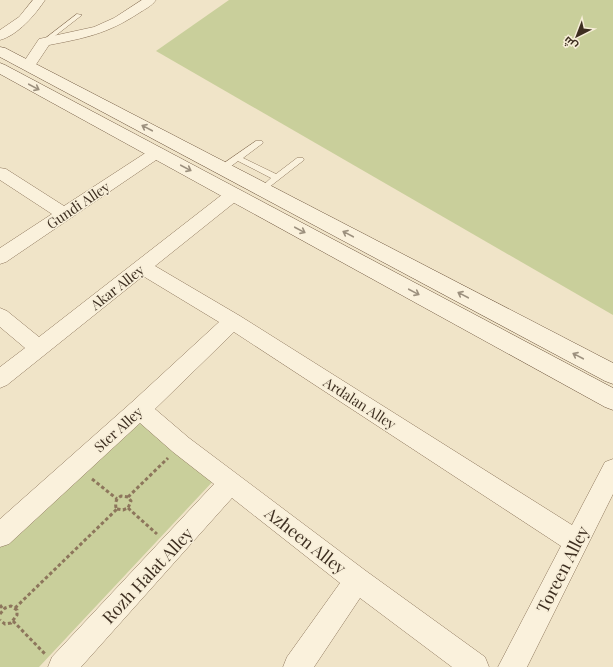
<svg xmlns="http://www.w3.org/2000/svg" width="613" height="667" viewBox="0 0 613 667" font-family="'Playfair Display',Cairo,serif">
<rect width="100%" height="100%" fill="#f0e4c8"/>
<g fill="#c9cf9b">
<path d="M229,0H613V315L156,51Z"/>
<path d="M137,416L216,478L39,667H0V547Z"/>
</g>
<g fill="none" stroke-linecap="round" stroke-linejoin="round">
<defs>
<g id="service">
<path d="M77,14L82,15L46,43H42V41Z"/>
<path d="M256,141H262L263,143L243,158L276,174L297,158H303L304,160L263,192L259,189L271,178L238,161L226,170H220V166Z"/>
</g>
<g id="minor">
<path d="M33,0H45C35,15 18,35 0,40V30L19,17Z"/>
<path d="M142,0H156C152,6 145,9 139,13C107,34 85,38 49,45L33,69L28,70L23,69L21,66L39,39L94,27L114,18Z"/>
<path d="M156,148L162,150L164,153L162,156L6,262L0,264V248L52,214L0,180V168L6,169L64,206L150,150Z"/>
<path d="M234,188L240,190L242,194L240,198L155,266L240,316L572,525L605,462L613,459V494L527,667H498L561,546L234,332L155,409L189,438L366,571L485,657L489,667H452L360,598L314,667H283L287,657L340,583L232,498L81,667H48L52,657L214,484L173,452L140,423L9,544L0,547V519L132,402L219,322L143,276L7,385L0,388V367L25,348L0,327V308L7,311L39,337L228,190Z"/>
</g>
<g id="secondary">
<path d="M0,47L5,48L613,363V384L605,381L0,57Z"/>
<path d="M0,63L5,65L613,388V410L605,407L0,74Z"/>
</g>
</defs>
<use href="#service" stroke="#8d765c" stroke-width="1"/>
<use href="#minor" stroke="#8d765c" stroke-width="1"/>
<use href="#secondary" stroke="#6f573f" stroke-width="1"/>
<g stroke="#8d765c" stroke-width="3" stroke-dasharray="3.5 2.5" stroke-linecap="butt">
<path d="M92,479L117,499"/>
<path d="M128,497L168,458"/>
<path d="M116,508C115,502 116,499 121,496L128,497"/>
<path d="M128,508L157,534"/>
<path d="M117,509L123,510L128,508L131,501L128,497"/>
<path d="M0,605L3,609"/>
<path d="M15,608L117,509"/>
<path d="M0,614L5,608L11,606L17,610V615L11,623L5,624L0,620"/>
<path d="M13,621L45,654"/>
</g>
<use href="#service" fill="#faf1dc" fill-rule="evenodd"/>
<use href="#minor" fill="#faf1dc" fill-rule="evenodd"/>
<use href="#secondary" fill="#faf1dc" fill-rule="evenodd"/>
</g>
<defs><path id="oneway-shaft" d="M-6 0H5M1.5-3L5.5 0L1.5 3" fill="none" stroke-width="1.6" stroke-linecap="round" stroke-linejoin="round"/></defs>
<g stroke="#9c907e">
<use href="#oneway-shaft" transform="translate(34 87) rotate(28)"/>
<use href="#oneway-shaft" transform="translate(147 128) rotate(-152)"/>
<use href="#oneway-shaft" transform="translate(186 168) rotate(28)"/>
<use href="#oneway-shaft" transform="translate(300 230) rotate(28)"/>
<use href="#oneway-shaft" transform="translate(348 234) rotate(-152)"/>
<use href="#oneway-shaft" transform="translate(414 292) rotate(28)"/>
<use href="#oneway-shaft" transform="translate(463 295) rotate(-152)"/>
<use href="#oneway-shaft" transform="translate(578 356) rotate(-152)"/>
</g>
<g text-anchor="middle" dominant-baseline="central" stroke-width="3" stroke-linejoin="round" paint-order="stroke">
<g font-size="14" fill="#3d2e20" stroke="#f7eed8">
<text transform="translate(78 205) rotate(-34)">Gundi Alley</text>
<text transform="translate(117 287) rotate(-38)">Akar Alley</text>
<text transform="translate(360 403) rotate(33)">Ardalan Alley</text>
<text transform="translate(118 429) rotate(-42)">Ster Alley</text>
</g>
<g font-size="17" fill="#3d2e20" stroke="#f7eed8">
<text transform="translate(306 540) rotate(38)">Azheen Alley</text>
<text transform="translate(562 569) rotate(-63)">Toreen Alley</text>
<text transform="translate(147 575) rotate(-47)">Rozh Halat Alley</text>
</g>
</g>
<g transform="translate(577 36) rotate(222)" stroke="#f7eed8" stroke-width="3" paint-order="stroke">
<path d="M0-3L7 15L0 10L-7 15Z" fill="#3d2e20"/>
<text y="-6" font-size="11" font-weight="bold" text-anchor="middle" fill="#3d2e20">ش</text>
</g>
</svg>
